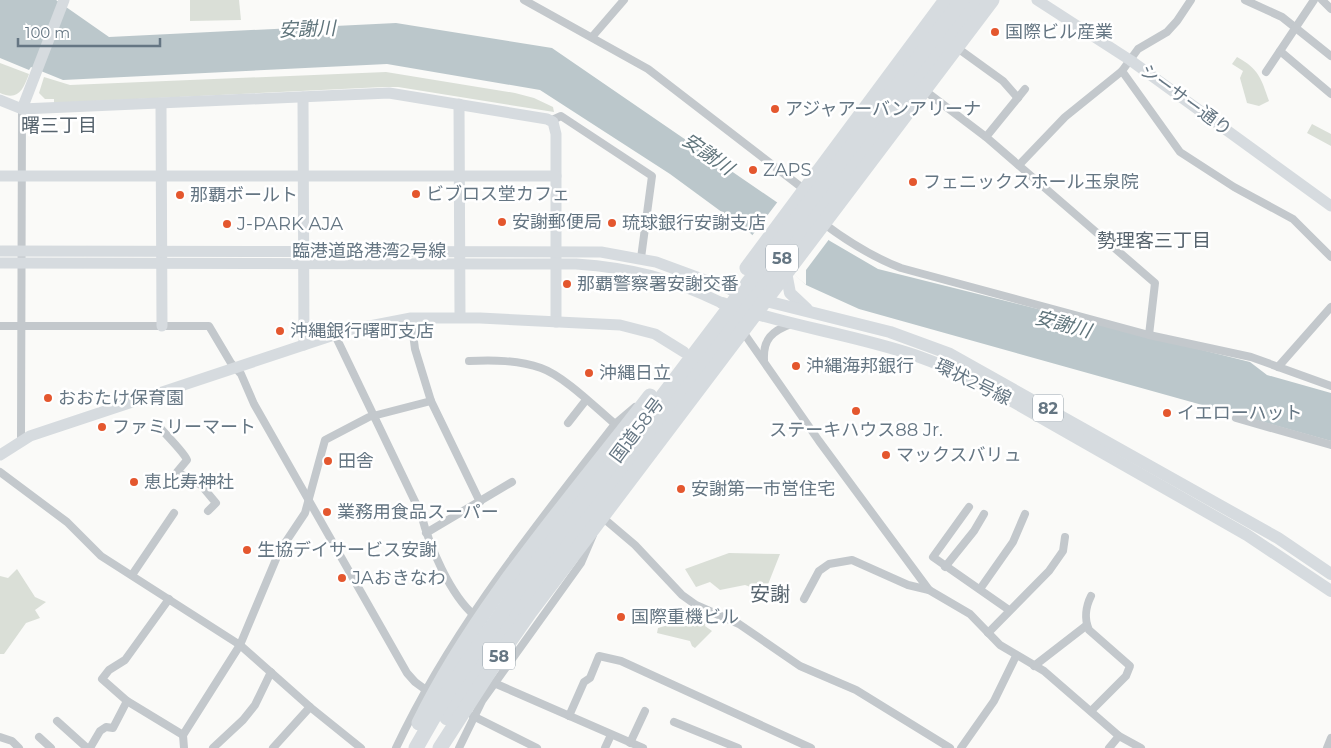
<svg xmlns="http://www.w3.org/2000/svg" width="1331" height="748" viewBox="0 0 1331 748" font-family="Montserrat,'Noto Sans JP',sans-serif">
<rect width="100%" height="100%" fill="#fafaf8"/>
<g fill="#dadfd7">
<path d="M190,0H239L241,20L190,21Z"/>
<path d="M1237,57C1259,69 1261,78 1269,101L1259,106L1247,103L1240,78L1243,71L1232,64Z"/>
<path d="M0,63L29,74C23,90 18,101 0,93Z"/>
<path d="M386,72L515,93L534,98L553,107L554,112L398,87H383L54,103V99H45L39,93L44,77L70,85Z"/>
<path d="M1312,124L1331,134V156V146L1307,133Z"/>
<path d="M729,553L780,554L765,592L745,585L720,590L710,582L696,587L685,569Z"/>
<path d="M17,569L35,597L46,602L35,610L40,618L26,623L4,654H0V576L8,578Z"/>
<path d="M682,616L697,623L701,619L706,622L705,626L712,631L695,648L692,646L690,641L657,633L658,628L665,626L667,622L677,624Z"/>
</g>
<path fill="#bbc7cb" d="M0,0H56L109,37L396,23L552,48L778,203L830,241L878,269L1250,362L1267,375L1331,393V441L859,309L806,285L749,232L670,174L540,90L387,64L63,80L31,67L29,70L0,58Z"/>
<path fill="#fafaf8" d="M779,200L830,238L806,270V285L751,237Z"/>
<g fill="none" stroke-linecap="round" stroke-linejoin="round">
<g stroke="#c3c8cc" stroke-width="8">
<path d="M524,0L648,69L805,190"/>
<path d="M1191,0L1177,21L1167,32L1138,49L1122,71L1180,152L1234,187L1293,219L1331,257"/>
<path d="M1245,0L1282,17L1331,56"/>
<path d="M1322,0L1331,9"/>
<path d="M592,37L624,0"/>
<path d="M956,47L1003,81L1018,98"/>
<path d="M1280,51L1331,94"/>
<path d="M1266,72L1314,0"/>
<path d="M924,90L986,137L1155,283L1149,335"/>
<path d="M550,121L561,116L652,176L641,258"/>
<path d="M986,137L1025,89"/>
<path d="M1019,165L1065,117L1122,71"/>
<path d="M823,223C847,241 872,257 901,268L1149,335L1251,357L1331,386"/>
<path d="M411,318L415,349L431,401L480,502"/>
<path d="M0,326H209L231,363L241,374L254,404L407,673L415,682L426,690"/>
<path d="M741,329L819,441L929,590L970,614L1000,645L1044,671L1119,736L1141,748"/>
<path d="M335,335L421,514C429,545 450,595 475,616"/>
<path d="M764,360C763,339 772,331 791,324"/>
<path d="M469,361C493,360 518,360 541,368C564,376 596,408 615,424"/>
<path d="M1278,367L1331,307"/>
<path d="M1236,418L1331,445"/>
<path d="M156,423C163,432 185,453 187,460L177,472L201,485L216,503L208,511"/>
<path d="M568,423L586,400"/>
<path d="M21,440L22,109"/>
<path d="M0,472L67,522L101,556L240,645L310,707L361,748"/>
<path d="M969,507L933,557L1009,610"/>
<path d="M602,517L635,545L682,595L696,605L739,624L800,666L856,690L950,748"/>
<path d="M426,533L512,482"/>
<path d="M945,567L974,531L984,514"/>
<path d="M132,575L174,513"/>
<path d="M980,589L1013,542L1025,514"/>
<path d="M169,599L125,660L109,670L102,679L127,701L183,735"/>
<path d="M804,599L819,571L829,564L852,560L908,585L929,590"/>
<path d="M988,633L1049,571L1063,551L1065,537"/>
<path d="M1034,666L1087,625"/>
<path d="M494,683L643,748"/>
<path d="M1091,711L1126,676L1130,666L1089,630C1084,619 1086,606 1091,596"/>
<path d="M473,716L537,748"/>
<path d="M569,716L584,682L590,678L599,656L621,661L811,748"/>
<path d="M57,721L87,748"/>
<path d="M674,722L738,748"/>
<path d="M0,737L12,741L19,748"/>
<path d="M39,737L51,748"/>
<path d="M630,743L645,711"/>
<path d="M90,748L100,731L106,727L113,728L127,701"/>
<path d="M184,748L183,735L240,645L279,552L305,513L325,440L369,417L431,401"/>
<path d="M213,748L243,720L255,705L271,672"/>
<path d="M273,748L310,707"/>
<path d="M396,748C452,629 535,527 615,424L635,407"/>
<path d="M459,748L482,701L581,563L593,535"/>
<path d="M605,748L611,735"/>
<path d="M961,748L994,701L1016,656"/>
<path d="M1109,748L1119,736"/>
<path d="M1327,748L1331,738"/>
</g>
<g stroke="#d6dbdf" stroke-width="11">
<path d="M1037,0L1130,60L1331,206"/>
<path d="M303,97L304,345"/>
<path d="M0,100L22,109L389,93L547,119L553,122L556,134V322"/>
<path d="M161,104L162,326"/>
<path d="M459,104L460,317"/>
<path d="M22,109L64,0"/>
<path d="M0,176H556"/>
<path d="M0,251L601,252L656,262L732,290"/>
<path d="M0,263L576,264C633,268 670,278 722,303"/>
<path d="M0,455L30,436L349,330L411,318H480L620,325L655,334L684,352"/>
</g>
<g stroke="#d6dbdf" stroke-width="12">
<path d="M786,272L790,293L807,309"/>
<path d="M732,290L766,301L890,332L950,354L1278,538L1331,574"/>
<path d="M722,303C786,326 853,334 917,356C940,364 962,374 984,385L1247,535L1331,591"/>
</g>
<g stroke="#d6dbdf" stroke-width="15">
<path d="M747,268L946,0"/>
<path d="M447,718L496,639L541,577L978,0"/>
<path d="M419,723C476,606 571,499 650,396"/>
<path d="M416,748L452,685L529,573L962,0"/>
<path d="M440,748L500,655L530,612L992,0"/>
</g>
</g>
<g fill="#e4572e" stroke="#fff" stroke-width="2">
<circle cx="995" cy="32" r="5"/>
<circle cx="775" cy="109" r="5"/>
<circle cx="753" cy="170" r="5"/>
<circle cx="913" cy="182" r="5"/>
<circle cx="416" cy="194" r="5"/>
<circle cx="180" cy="195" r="5"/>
<circle cx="502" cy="222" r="5"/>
<circle cx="612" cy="223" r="5"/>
<circle cx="227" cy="224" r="5"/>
<circle cx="567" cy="284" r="5"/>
<circle cx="280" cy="331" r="5"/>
<circle cx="796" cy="366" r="5"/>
<circle cx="589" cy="373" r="5"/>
<circle cx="48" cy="398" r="5"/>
<circle cx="856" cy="411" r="5"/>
<circle cx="1167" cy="413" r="5"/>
<circle cx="102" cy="427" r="5"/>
<circle cx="886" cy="455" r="5"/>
<circle cx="328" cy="461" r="5"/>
<circle cx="134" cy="482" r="5"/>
<circle cx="681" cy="489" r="5"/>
<circle cx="327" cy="512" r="5"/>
<circle cx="247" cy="550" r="5"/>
<circle cx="342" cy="578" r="5"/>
<circle cx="621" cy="617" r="5"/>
</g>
<g text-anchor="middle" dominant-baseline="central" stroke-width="5" stroke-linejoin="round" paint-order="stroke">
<g fill="#fff" stroke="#939fa8" stroke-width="1">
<rect x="766" y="244.5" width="32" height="27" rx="4"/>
<rect x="1033" y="394.5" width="30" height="27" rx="4"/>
<rect x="483" y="642.5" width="32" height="27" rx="4"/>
</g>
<g font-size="16" font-weight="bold" fill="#657683">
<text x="782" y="258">58</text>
<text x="1048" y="408">82</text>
<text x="499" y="656">58</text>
</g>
<g font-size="18" fill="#657683" stroke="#fff" text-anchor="start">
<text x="1005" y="32">国際ビル産業</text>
<text x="785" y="109">アジャアーバンアリーナ</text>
<text x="763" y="170">ZAPS</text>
<text x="923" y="182">フェニックスホール玉泉院</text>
<text x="426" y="194">ビブロス堂カフェ</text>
<text x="190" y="195">那覇ボールト</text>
<text x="512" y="222">安謝郵便局</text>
<text x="622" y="223">琉球銀行安謝支店</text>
<text x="237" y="224">J-PARK AJA</text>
<text x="577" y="284">那覇警察署安謝交番</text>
<text x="290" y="331">沖縄銀行曙町支店</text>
<text x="806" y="366">沖縄海邦銀行</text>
<text x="599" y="373">沖縄日立</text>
<text x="58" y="398">おおたけ保育園</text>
<text x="1177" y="413">イエローハット</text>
<text x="112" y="427">ファミリーマート</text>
<text x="856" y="430" text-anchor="middle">ステーキハウス88 Jr.</text>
<text x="896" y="455">マックスバリュ</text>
<text x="338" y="461">田舎</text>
<text x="144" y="482">恵比寿神社</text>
<text x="691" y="489">安謝第一市営住宅</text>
<text x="337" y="512">業務用食品スーパー</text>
<text x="257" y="550">生協デイサービス安謝</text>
<text x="352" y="578">JAおきなわ</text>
<text x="631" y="617">国際重機ビル</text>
</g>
<g font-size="18" fill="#657683" stroke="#fff">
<text transform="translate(1186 100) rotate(36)">シーサー通り</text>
<text x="369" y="251">臨港道路港湾2号線</text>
<text transform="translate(973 382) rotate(26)">環状2号線</text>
<text transform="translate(637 430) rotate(-53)">国道58号</text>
</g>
<g font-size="19" font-style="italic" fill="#60757c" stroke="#fff">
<text transform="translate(307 29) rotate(-2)">安謝川</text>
<text transform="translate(708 154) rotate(35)">安謝川</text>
<text transform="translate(1063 324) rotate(15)">安謝川</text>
</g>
<g font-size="19" fill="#57646e" stroke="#fff">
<text x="59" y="125">曙三丁目</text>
<text x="1154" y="240">勢理客三丁目</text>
</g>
<g font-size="20" fill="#57646e" stroke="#fff">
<text x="770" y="594">安謝</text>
</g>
</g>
<path d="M18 38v8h142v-8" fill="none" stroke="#657683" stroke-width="2.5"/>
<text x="25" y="38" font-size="15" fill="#657683" stroke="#ffffff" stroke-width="4" paint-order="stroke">100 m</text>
</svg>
